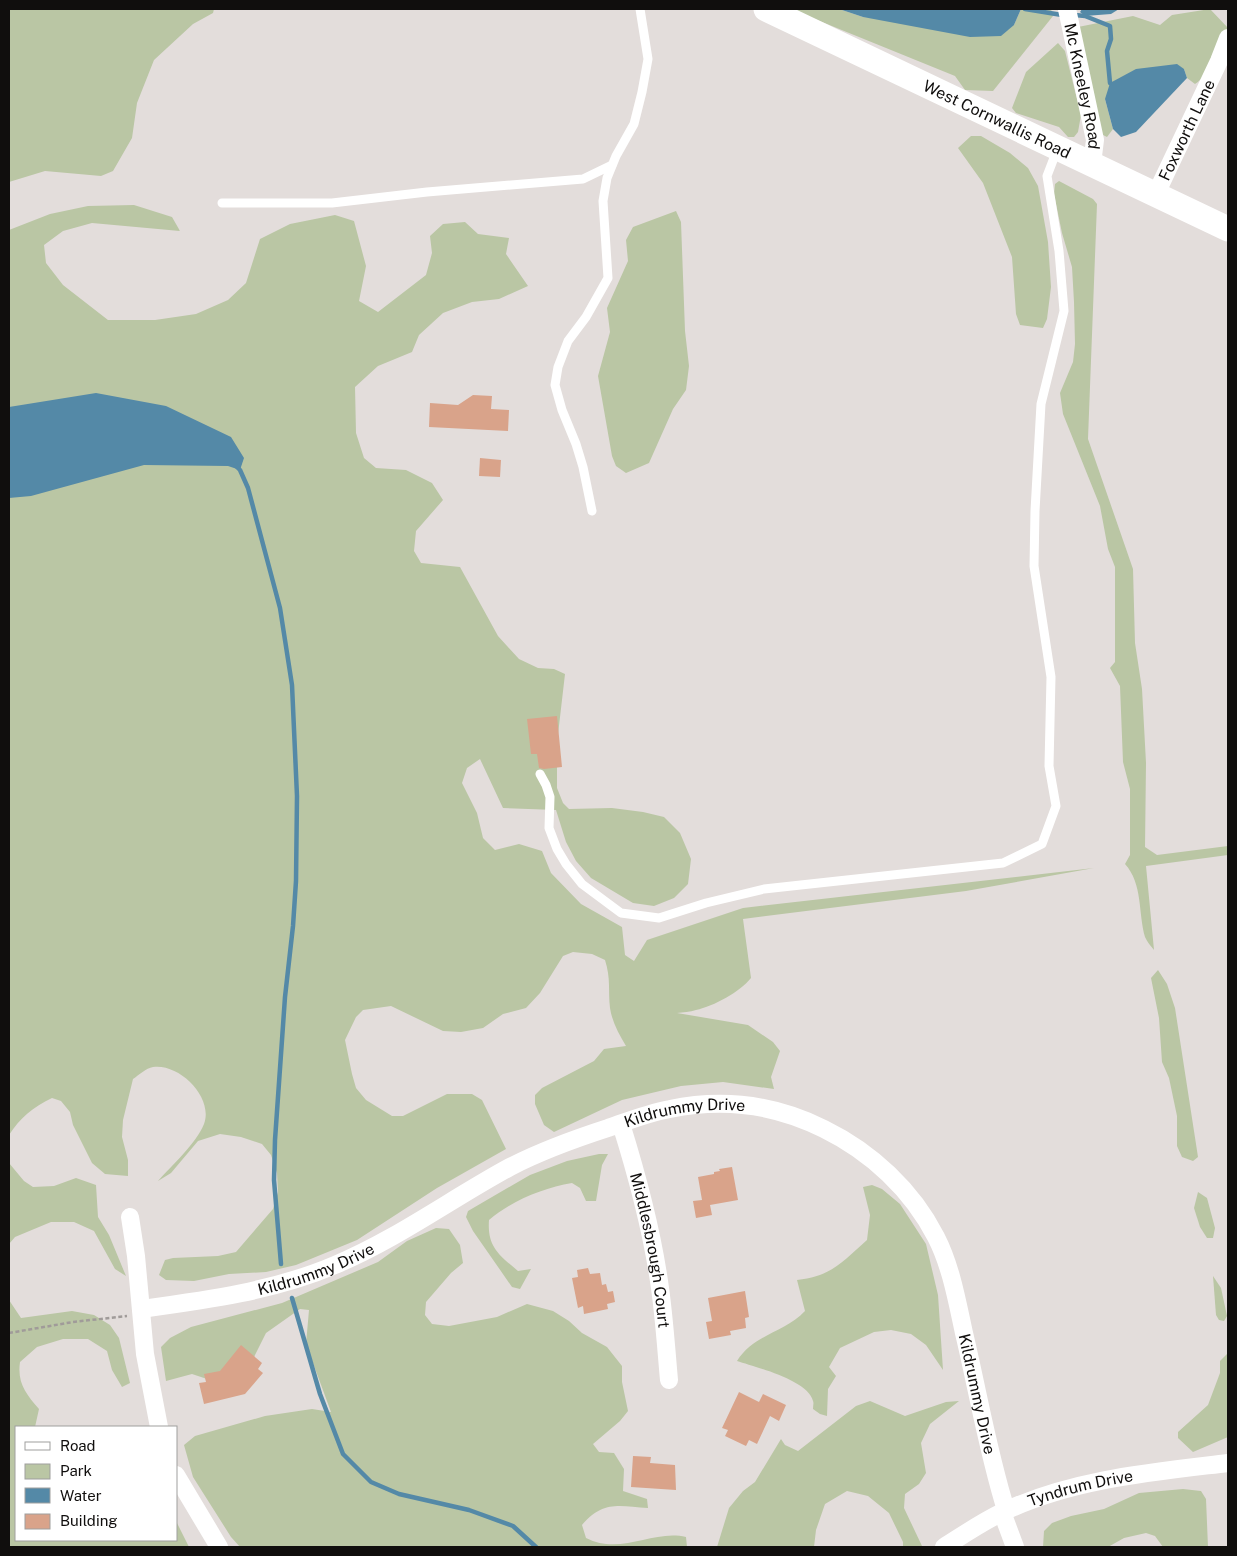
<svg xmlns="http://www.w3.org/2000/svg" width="1237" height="1556" viewBox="0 0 1237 1556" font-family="'Public Sans',sans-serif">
<rect width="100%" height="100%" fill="#e3dddb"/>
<g fill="#bac6a4">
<path d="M9,9H214L213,13L193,24L154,60L137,103L132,138L113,171L101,176L45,171L9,182Z"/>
<path d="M790,9H839L863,17L1014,25L1021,9H1051L1053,16L993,91L965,90L955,76Z"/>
<path d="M1210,9L1228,28V30C1220,47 1211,74 1195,84L1187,78L1184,69L1105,99L1113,129L1107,137L1101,134L1078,27L1133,16L1160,25L1172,15Z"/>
<path d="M1058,43L1065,51L1081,115L1078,132L1074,137H1068L1059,127L1016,113L1012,108L1026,72Z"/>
<path d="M971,136H981L1010,153L1028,168L1038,186L1048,242L1051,287L1047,319L1043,328L1020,325L1016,314L1012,257L983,183L958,148Z"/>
<path d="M1059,181L1093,199L1097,204L1088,439L1133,569L1135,643L1142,689L1146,763L1145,847L1157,855L1228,846V855L1146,866L1154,950C1151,946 1147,942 1145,937C1138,913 1143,884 1125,864L1130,855V789L1123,762L1120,686L1110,668L1115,662V567L1108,549L1100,506L1063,414L1060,393L1073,362L1075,344L1074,302L1072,267L1062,233L1054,194L1055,184Z"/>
<path d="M134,205L172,217L180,231L92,223L63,231L44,245L46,263L63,285L108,320H155L196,314L228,300L246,283L260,239L290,224L335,215L354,221L366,266L359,301L378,312L426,275L432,253L430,236L443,224L465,222L478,234L509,238L506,254L528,286L499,299L472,302L443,313L419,335L412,352L378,366L355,387L356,433L364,458L376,468L406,470L432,483L443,500L416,531L414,551L421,563L460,567L498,636L519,659L538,668L554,669L565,674L557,743V788L563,803L569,809L612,808L643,812L664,817L680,833L691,859L688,884L674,898L654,906L633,903L591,878L576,861L566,842L556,810L503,808L480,759L467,768L462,783L477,813L483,838L495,850L519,844L542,851L551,873L581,904L622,927L625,955L634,961L647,940L743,908L1094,868L966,891L743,919L751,978C740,992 714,1006 696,1010C690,1012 683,1012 677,1013L748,1025L773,1042L780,1051L771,1077L774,1089L723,1082L681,1086L622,1100L554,1132L544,1125L535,1104V1095L542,1088L594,1061L604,1049L626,1046C619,1034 612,1022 610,1008C608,990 611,979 605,960L592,954L573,952L563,956L540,993L526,1008L503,1014L483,1028L461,1032L443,1031L391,1006L363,1010L356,1017L345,1040L352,1074L356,1088L366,1100L392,1116H403L447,1094H472L482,1100L506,1149L437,1188L357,1240L296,1265L266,1272L229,1274L194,1281L166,1280L159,1275L165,1260L173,1258L218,1256L236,1252L273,1209L278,1192L277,1173L271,1155L262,1144L241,1137L220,1134L198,1141L171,1173L158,1181C172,1165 196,1144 204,1124C214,1097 179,1063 153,1067C146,1068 139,1075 133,1079L123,1120L122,1137L128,1160V1176L105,1174L92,1163L73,1125L70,1112L61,1101L52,1098C33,1107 20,1118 9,1135V230L50,214L88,206Z"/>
<path d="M676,211L681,222L685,331L689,366L686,390L673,409L649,463L626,473L616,466L612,456L598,376L610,332L607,308L628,261L626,240L633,227Z"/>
<path d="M1158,970L1167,984L1175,1008L1198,1157L1193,1161L1182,1157L1177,1146V1116L1169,1078L1162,1062L1159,1018L1151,978Z"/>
<path d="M599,1154H608L602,1165L596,1201H586L580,1188L572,1183C543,1188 511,1201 489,1220C487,1247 499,1255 518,1271L531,1269L520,1289L512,1287L473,1231L466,1217L468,1211L530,1175L567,1161Z"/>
<path d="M9,1163L24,1181L33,1187L54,1186L76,1178L96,1185L98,1217L109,1235L126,1276L115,1269L94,1231L74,1222H51L15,1237L9,1244Z"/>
<path d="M872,1185L882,1189L900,1204L926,1244L938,1295L943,1370L926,1345L911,1334L891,1330L874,1332L840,1348L829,1367L836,1376L828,1389L827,1416L820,1414L813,1409C813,1406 814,1403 813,1401C808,1380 755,1367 737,1361C754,1334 784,1333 805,1311L797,1280C832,1276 842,1262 867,1240L870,1215L863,1187Z"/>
<path d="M1198,1192L1207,1198L1215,1228L1213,1238H1207L1200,1227L1194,1208Z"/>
<path d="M436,1228L449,1229L460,1245L463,1263L451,1273L426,1302L425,1315L432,1324L449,1326L497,1317L527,1304L553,1311L569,1321L582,1333L607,1347L622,1366V1382L628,1411L620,1421L593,1444L599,1452L614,1453L624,1469L623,1491L647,1499L648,1508C619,1506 603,1500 582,1525L586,1538C621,1556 653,1529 686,1537L687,1547H240L231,1537L193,1477L184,1445L195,1436L265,1416L312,1409L331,1412L306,1344L309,1310L300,1309L266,1333L253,1359L207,1379L192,1374L166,1381L161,1347L170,1338L191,1327L282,1303L378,1262L407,1241Z"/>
<path d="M1213,1276L1221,1288L1227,1316L1224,1321L1219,1320L1216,1315Z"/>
<path d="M9,1300L21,1318L72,1311L94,1315L110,1325L119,1338L130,1383L122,1387L112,1370L107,1351L88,1339H63L37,1347L20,1362C17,1383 26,1394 39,1409L35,1427H16V1540H176V1521L189,1547H9Z"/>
<path d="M1228,1353V1437L1193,1452L1178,1438V1432L1208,1405L1220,1373V1361Z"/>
<path d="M870,1401L905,1416L946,1402L959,1401L930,1424L921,1443L926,1473L919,1484L905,1494L904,1508L922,1546L920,1547H903V1542L889,1513L868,1496L847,1491L825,1504L816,1530L814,1547H717L729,1508L743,1491L755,1482L781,1439L785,1445L798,1451L856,1406Z"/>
<path d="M1183,1489L1201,1491L1206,1499L1208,1547H1163L1155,1536L1146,1533L1124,1538L1108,1547H1043L1044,1531L1052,1523L1071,1516L1104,1509L1139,1493Z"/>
</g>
<g fill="#5489a7">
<path d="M839,9H1021L1014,25L1001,36L970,37L863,17Z"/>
<path d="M1082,9H1119L1111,14L1085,16L1080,12Z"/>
<path d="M1177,64L1184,69L1187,78L1136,132L1121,137L1113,129L1105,99L1110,83L1136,69Z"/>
<path d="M96,393L166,406L231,437L244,458L240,470L228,466L144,465L31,496L9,498V407Z"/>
</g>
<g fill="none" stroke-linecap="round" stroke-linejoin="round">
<g stroke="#5489a7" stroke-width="4.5">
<path d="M1025,9L1062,15"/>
<path d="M1075,15L1085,16L1110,26L1111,39L1107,51L1110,83"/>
<path d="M236,466L240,470L248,488L280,608L292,685L297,796L296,881L293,926L285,997L275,1140L274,1180L281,1264"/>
<path d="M292,1298L320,1394L343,1454L371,1482L399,1494L469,1510L513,1526L536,1547"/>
</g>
</g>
<g fill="#d9a38a">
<path d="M473,395L492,396L491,409L509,410L508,431L429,427L430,403L458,405Z"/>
<path d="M480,458L501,460L500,477L479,476Z"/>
<path d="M557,716L562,767L544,769L539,768L537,754H531L527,719Z"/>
<path d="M732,1167L738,1200L710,1205L712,1215L696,1218L693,1201L702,1200L698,1177L714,1174V1172L720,1171L719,1169Z"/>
<path d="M588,1268L590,1274L600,1273L602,1285L606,1284L608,1292L613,1291L615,1302L607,1304L608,1309L584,1314L583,1306L578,1308L572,1278L578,1277L577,1270Z"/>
<path d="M745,1291L749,1317L745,1318L746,1328L730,1331L731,1335L709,1339L706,1322L712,1321L708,1298Z"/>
<path d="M241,1345L262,1363L258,1369L263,1373L245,1394L204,1404L199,1383L206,1382L204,1374L220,1371Z"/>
<path d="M739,1392L759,1402L763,1394L786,1405L779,1421L770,1416L757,1444L749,1440L746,1446L725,1436L728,1430L722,1428Z"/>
<path d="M633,1456L651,1457L650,1463L675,1465L676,1490L631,1487Z"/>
</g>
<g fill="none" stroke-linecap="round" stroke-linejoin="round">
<path stroke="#a09b99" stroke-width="2.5" stroke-dasharray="4 2.5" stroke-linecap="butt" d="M9,1333L73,1322L127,1316"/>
<g stroke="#fff" stroke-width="9">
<path d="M222,203H332L427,192L583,179L612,165"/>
<path d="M592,511L583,467L576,444L562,410L555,385L558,367L568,341L586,317L608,278L603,201L607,178L616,156L634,124L642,92L648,59L640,9"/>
<path d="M540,774L546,785L550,797L549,828L557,849L566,864L582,884L621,913L659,918L706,903L764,889L1003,863L1042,844L1056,806L1049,766L1051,677L1034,566L1035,511L1041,404L1064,311L1059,251L1047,176L1057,150"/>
</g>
<g stroke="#fff" stroke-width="18">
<path id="s1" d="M1067,9L1095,140L1092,164"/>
<path id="s2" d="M1156,194L1219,61L1228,38"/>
<path id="s3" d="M621,1124C637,1175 651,1227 659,1281C664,1314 666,1347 669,1380"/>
<path d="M130,1217L136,1256L145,1354L159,1427"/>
<path id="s4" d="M141,1309C207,1300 274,1291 335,1265C397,1239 451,1199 510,1167C541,1151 574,1139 608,1128C628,1121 648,1113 670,1109C723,1098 776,1105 824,1129C871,1152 912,1190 936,1237C951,1266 957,1301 964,1333C978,1392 988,1453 1006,1510"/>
<path d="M176,1475L219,1547"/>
<path d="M1002,1512L1015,1547"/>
<path id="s5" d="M944,1547C963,1535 982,1522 1003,1512C1072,1479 1153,1472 1228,1463"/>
</g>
<path stroke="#fff" stroke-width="25" id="s6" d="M766,9L1228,229"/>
</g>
<g text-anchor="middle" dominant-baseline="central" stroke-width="5" stroke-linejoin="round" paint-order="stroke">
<g font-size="16" fill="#100e0d" stroke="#fff">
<text stroke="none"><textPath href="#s1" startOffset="79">Mc Kneeley Road</textPath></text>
<text stroke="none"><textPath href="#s6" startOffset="256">West Cornwallis Road</textPath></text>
<text stroke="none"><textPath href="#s2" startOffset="71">Foxworth Lane</textPath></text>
<text stroke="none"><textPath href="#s4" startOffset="585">Kildrummy Drive</textPath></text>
<text stroke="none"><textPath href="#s3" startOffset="130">Middlesbrough Court</textPath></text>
<text stroke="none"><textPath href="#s4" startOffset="180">Kildrummy Drive</textPath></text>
<text stroke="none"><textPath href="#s4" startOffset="1050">Kildrummy Drive</textPath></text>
<text stroke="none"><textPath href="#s5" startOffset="150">Tyndrum Drive</textPath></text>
</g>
</g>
<rect width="1237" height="1556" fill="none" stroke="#100e0d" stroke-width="20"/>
<rect x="15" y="1426" width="162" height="115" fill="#ffffff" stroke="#9f9f9e"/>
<rect x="25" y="1442" width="25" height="8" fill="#ffffff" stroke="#9f9f9e"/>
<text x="60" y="1451" font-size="15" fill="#100e0d">Road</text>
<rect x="25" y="1464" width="25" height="15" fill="#bac6a4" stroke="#9f9f9e"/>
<text x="60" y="1476" font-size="15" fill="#100e0d">Park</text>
<rect x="25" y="1488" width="25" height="15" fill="#5489a7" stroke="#9f9f9e"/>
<text x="60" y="1501" font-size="15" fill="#100e0d">Water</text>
<rect x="25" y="1514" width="25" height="15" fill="#d9a38a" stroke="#9f9f9e"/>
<text x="60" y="1526" font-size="15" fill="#100e0d">Building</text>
</svg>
